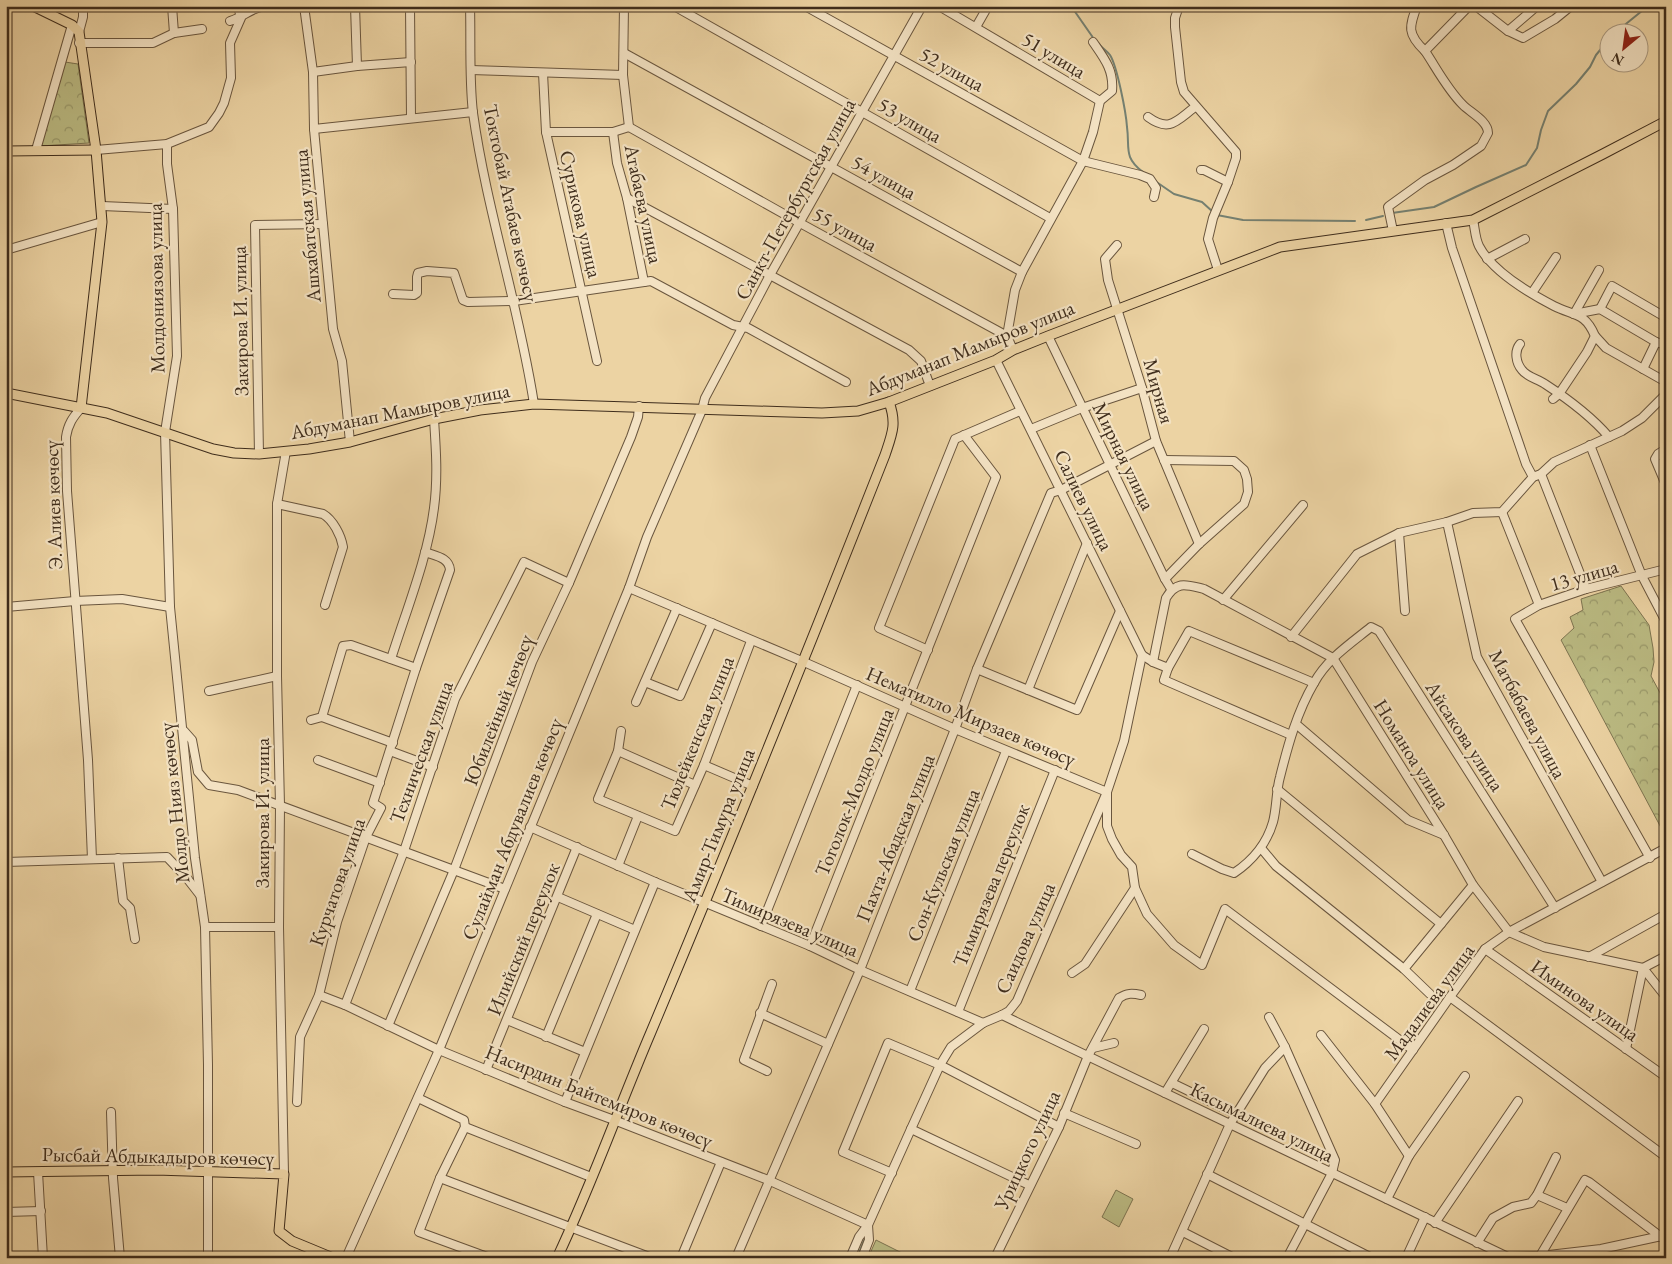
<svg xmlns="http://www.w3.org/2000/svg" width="1672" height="1264" viewBox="0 0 1672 1264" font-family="'EB Garamond',serif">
<defs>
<pattern id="forest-crowns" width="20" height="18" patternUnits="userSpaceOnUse" patternTransform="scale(1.25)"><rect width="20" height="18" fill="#bbbb83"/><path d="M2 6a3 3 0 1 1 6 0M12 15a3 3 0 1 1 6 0" fill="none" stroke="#99986a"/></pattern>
</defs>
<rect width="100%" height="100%" fill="#ecd3a3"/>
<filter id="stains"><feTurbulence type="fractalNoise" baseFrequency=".004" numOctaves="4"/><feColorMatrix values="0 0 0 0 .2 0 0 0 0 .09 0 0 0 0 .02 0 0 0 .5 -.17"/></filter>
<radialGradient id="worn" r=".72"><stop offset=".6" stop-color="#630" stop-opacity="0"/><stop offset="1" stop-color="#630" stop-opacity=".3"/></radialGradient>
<g fill="url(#forest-crowns)" stroke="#7d7450">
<path d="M65,62L78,64L89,143L40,146Z"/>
<path d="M1621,586L1649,625L1653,648L1654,662L1651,676L1666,704V837L1561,640L1574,628L1570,617L1583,610L1581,599Z"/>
</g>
<g fill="#bbbb83" stroke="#7d7450">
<path d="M1116,1190L1133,1199L1119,1227L1102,1217Z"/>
<path d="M876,1240L912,1258H868Z"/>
</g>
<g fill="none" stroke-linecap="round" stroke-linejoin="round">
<g stroke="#758071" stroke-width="2">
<path d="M1071,6L1094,39"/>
<path d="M1616,32L1648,6"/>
<path d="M1099,44C1102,48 1107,51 1110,55C1117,66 1126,112 1127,127C1130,148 1123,157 1143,172"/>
<path d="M1155,181L1174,194L1202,202L1213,212"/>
<path d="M1392,213L1434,207L1476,187L1526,165L1537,148L1541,130L1548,111L1576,84L1590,67L1596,55L1610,38"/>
<path d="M1217,215L1243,220L1355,221"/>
<path d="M1366,220L1383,216"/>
<path d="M857,1258L864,1240"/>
</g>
<defs>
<g id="minor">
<path d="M172,6L174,33"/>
<path d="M304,6L313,72L314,129L333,329L342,361L350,442"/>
<path d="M355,6L357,66"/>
<path d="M410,6L411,118"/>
<path d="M470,6C471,41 469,78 473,113C487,212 519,306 534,404"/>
<path d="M624,6L623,75L629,127"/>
<path d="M674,6L1050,218"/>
<path d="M805,6L1083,161L1140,175L1150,179L1156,188L1154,197"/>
<path d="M939,6L1100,101"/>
<path d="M1179,6L1175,18V27L1181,82L1184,92L1236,152V158L1228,182L1213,218L1208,239L1218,270"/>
<path d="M1417,6C1409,27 1407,34 1425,51"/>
<path d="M1476,6L1508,31L1523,38L1555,19L1571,6"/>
<path d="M230,21C244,17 249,9 264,6"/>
<path d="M976,27L988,6"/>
<path d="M1508,31L1537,6"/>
<path d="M79,32L83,17V6"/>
<path d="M79,43H153L174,33L202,29"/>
<path d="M624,53L1022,272"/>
<path d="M471,70L623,75"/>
<path d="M313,72L357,66L411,62"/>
<path d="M543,73L546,132L597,361"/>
<path d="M1148,117C1170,133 1177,120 1195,107"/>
<path d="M629,127L800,223L1007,336L1013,350"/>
<path d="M314,129L473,112"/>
<path d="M546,132H613L629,127"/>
<path d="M613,132L617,163L627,198L644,282"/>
<path d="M167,144V164L173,209L177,356L165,432L170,607L195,858L205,927L208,1065V1258"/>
<path d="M36,150L72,25"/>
<path d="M96,150L167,144L209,127L219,113L224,103L231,78L230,43L241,18L238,6"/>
<path d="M1201,170H1204L1228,182"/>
<path d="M627,198L909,350L921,361L930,386"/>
<path d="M102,206L173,209"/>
<path d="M1473,220C1475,228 1475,238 1479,246C1492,271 1529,293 1554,306C1574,316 1585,312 1595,336L1587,352L1559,394L1553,399"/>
<path d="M1446,223L1452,248L1526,464L1533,477"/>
<path d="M1393,231L1388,207L1389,206L1425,180L1453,165L1481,146L1488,133C1488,121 1471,113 1463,105C1447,89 1437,69 1425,51L1469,6"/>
<path d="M1117,245L1105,259L1108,280L1142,388L1156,441L1199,544"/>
<path d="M6,250L102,222"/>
<path d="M1487,259L1525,239"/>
<path d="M1532,293L1556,257"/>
<path d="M393,294L414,295L417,293V277L418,273L427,271L454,273L463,300L468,302L514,301L651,281L733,325L748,328L846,382"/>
<path d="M1600,309L1612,286L1665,317"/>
<path d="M1574,314L1600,309L1656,342L1666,345"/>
<path d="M1574,314L1599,270"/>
<path d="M1007,336L1015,290L1022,272L1083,161L1093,132L1100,101L1112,91C1114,70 1104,58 1093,42"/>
<path d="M1048,336L1165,579L1171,589"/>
<path d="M1595,336L1606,348L1666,382"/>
<path d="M1520,344C1514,351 1516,363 1522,370C1527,377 1538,379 1545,384C1568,399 1591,416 1609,437"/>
<path d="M996,360L1142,655L1153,662L1168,668L1164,680L1291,735"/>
<path d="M1643,369L1656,342"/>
<path d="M81,408C73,417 68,424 66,437L67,491L88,760L92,859"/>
<path d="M1031,429L1082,408L1142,388"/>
<path d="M1590,445L1642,576L1666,622"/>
<path d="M1666,449L1658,454L1655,459L1666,485"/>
<path d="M259,454L255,225L323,224"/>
<path d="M1164,460L1234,461L1244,470L1247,479L1248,492L1244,504L1199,544L1165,579"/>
<path d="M1541,474L1586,589"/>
<path d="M277,504L323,514C333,520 341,535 343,547L325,605"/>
<path d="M1502,512L1539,605"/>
<path d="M1447,522L1477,657L1602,882"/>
<path d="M1399,533L1405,611"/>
<path d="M629,588L804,662L955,729L1107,792V826L1112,839L1121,855L1132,867L1135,888L1085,964L1072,973"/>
<path d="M1223,600L1303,505"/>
<path d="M6,607L75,601L122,599L170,607"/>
<path d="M1291,637L1357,554L1399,533L1447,522L1473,513L1502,512L1533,477L1541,474L1554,462L1622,431L1642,418L1666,394"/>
<path d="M928,650L879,628L955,439L1020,411"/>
<path d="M391,659C406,611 428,557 434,508C438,478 436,449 434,419"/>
<path d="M1153,662L1166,598C1177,580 1187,585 1204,589L1333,658L1444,835L1473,885L1509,932L1544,947L1643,968L1666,997"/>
<path d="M1168,668L1189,631L1314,683"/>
<path d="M977,669L1077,710L1120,611"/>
<path d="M645,682L680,696L712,623"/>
<path d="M1028,690L1087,543"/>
<path d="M209,691L277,676"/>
<path d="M636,702L677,608"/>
<path d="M322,717L393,743"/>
<path d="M311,720L322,717L343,646L351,645L416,668"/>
<path d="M1296,724L1408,820L1444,835"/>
<path d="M184,731L192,740L198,772L209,785L238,790L505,889"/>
<path d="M621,731L618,751L598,799L675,831L704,765L751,641"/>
<path d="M390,751L433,767"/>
<path d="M618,751L695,785"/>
<path d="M318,760L380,783"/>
<path d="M704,765L753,786"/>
<path d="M1277,789L1441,924"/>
<path d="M530,827L655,882L810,946L860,970L983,1023"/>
<path d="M1261,848L1276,866L1404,969L1430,994"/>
<path d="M1192,854L1222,869L1234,873C1252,861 1267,843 1273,822C1277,807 1276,791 1280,777C1288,745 1297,712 1314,683C1327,659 1350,644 1371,627L1379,631L1555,908"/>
<path d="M118,858L123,901L130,908L135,939"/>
<path d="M1650,858L1515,619L1539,605L1586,589L1666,569"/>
<path d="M6,862L167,857L186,877L200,895"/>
<path d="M618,866L638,816"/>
<path d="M1135,888L1147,914L1174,945L1202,965L1225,909L1413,1050"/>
<path d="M558,897L635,930"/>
<path d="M761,926L857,685"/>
<path d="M205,927H279"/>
<path d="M810,946L996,477L964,435"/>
<path d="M1485,949L1666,1077"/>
<path d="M1589,957L1666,914"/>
<path d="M1643,968L1666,956"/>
<path d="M1404,969L1473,885"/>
<path d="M910,991L1006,751"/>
<path d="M319,995L345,1005L439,1050L565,1102L614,1120L768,1180L868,1225"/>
<path d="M1450,997L1666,1157"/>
<path d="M345,1005L404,851L455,699L524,562L569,583"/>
<path d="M958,1012L1055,770"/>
<path d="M760,1013L828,1044"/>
<path d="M1002,1015L1508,1257L1540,1256L1601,1249L1666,1235"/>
<path d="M1269,1017L1285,1047"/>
<path d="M507,1020L585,1052"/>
<path d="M388,1026L454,870L532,662L569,583L631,437L638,417L639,406"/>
<path d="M1321,1035L1375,1104L1409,1156"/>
<path d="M546,1037L597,914"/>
<path d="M1093,1048L1114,1043"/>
<path d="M1626,1049L1643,968"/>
<path d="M486,1070L577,847"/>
<path d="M767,1071L744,1060L772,984"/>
<path d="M1172,1083L1236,1114"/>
<path d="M1165,1093L1204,1029"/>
<path d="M418,1098L464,1120L465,1127L440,1178L419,1232L490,1258"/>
<path d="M297,1102L300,1037L319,995L337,922L366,837L381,808L373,803L416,668L450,570C449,557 435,556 425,552"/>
<path d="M565,1102L655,882"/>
<path d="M1375,1104L1450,997L1485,949L1509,932L1666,848"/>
<path d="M111,1112L113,1178L120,1258"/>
<path d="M1064,1113L1136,1144"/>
<path d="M465,1127L591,1177"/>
<path d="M911,1129L1029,1185"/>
<path d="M38,1172L43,1258"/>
<path d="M892,1173L843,1152L888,1043L940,1065L1059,1127"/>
<path d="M284,1174L279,927L280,805L277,676V504L286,451"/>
<path d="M1207,1174L1372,1258"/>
<path d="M440,1178L652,1258"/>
<path d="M1537,1195L1567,1208"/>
<path d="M1387,1199L1409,1156L1465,1076"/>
<path d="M6,1212L41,1211"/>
<path d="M1435,1223L1518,1101"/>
<path d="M1183,1232L1234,1258"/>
<path d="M1477,1243L1493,1218L1513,1207L1531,1203L1537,1195L1556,1157"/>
<path d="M1540,1256L1585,1180L1589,1182L1661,1237"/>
<path d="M346,1258L439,1050L629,588L647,537L702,410L705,398L770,275L922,6"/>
<path d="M681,1258L721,1162"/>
<path d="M736,1258L860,970L955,729L977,669L1051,493L1061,490L1156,441"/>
<path d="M850,1258L859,1237L868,1225L911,1129L940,1065L951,1047L983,1023L1002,1015L1009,1011L1017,1001L1107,792L1124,741L1142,655"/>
<path d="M862,1258L869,1240L868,1225"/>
<path d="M995,1258L1059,1127L1088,1056L1119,998C1127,993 1132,993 1141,995"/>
<path d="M1170,1258L1230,1124L1265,1068L1285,1047L1335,1160L1332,1173L1287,1258"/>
<path d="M1406,1258L1425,1217"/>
</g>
<g id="major">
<path d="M33,6L72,25L79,32L96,150L102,222L81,408"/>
<path d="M6,151L96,150"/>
<path d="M6,393L107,413L213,449L234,453L259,454L309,449L350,442L434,419L480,410L534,404L822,413L858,411L889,402L996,360L1013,350L1048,336L1280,247L1473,220L1603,154L1666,121"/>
<path d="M6,1172L156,1170L284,1174L279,1231L292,1241L333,1258"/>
<path d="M557,1258C592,1184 619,1107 651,1032C731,841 809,648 885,455C892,434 897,424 889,402"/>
</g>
</defs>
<use href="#minor" stroke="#6a563e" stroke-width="10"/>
<use href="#major" stroke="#3f2d1c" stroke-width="11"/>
<use href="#minor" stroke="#f3e2c3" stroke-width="8"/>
<use href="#major" stroke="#ecd3a3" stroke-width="9"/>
</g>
<g text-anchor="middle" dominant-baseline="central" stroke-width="4.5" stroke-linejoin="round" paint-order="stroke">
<g font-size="20" fill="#3f2d1c" stroke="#f3e2c3">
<text transform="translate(1054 55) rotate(31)">51 улица</text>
<text transform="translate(952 69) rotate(29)">52 улица</text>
<text transform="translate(910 120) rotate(30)">53 улица</text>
<text transform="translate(884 177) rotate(29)">54 улица</text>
<text transform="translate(795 199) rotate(-61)">Санкт-Петербургская улица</text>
<text transform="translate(511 203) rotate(78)">Токтобай Атабаев көчөсү</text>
<text transform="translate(644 204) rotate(78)">Атабаева улица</text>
<text transform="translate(581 214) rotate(77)">Сурикова улица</text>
<text transform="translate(307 226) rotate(-95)">Ашхабатская улица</text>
<text transform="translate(845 229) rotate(29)">55 улица</text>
<text transform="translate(156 288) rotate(-91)">Молдониязова улица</text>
<text transform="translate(240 321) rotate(-91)">Закирова И. улица</text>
<text transform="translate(970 348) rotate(-22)">Абдуманап Мамыров улица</text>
<text transform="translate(1159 391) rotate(74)">Мирная</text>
<text transform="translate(400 411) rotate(-11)">Абдуманап Мамыров улица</text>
<text transform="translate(1124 456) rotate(64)">Мирная улица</text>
<text transform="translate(1084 500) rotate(64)">Салиев улица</text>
<text transform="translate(53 505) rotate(-92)">Э. Алиев көчөсү</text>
<text transform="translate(1584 575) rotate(-16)">13 улица</text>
<text transform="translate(498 710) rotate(-69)">Юбилейный көчөсү</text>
<text transform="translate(1528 714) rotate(62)">Матбабаева улица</text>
<text transform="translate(971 716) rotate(23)">Нематилло Мирзаев көчөсү</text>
<text transform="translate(697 733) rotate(-68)">Тюлейкенская улица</text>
<text transform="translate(1465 736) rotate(57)">Айсакова улица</text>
<text transform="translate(421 752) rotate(-70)">Техническая улица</text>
<text transform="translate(1412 754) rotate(58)">Номаноа улица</text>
<text transform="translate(854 792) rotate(-68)">Тоголок-Молдо улица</text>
<text transform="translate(174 803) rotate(-96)">Молдо Нияз көчөсү</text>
<text transform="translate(262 813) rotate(-90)">Закирова И. улица</text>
<text transform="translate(718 825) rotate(-68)">Амир-Тимура улица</text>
<text transform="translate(512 829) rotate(-68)">Сулайман Абдувалиев көчөсү</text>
<text transform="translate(895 838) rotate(-68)">Пахта-Абадская улица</text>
<text transform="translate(943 865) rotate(-68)">Сон-Кульская улица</text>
<text transform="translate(337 882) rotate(-71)">Курчатова улица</text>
<text transform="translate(991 885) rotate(-68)">Тимирязева переулок</text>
<text transform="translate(790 922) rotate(23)">Тимирязева улица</text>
<text transform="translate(1025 938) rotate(-66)">Саидова улица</text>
<text transform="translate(523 939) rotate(-68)">Илийский переулок</text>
<text transform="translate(1585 1000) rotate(35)">Иминова улица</text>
<text transform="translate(1429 1002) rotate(-54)">Мадалиева улица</text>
<text transform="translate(599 1096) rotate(22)">Насирдин Байтемиров көчөсү</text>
<text transform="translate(1262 1122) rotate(26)">Касымалиева улица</text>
<text transform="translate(1027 1150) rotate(-65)">Урицкого улица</text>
<text transform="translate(158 1156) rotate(1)">Рысбай Абдыкадыров көчөсү</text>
</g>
</g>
<rect width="1672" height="1264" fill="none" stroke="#ecd3a3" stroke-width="25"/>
<rect x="8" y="8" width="1657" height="1249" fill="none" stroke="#3f2d1c" stroke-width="2.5"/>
<rect x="12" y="12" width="1647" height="1239" fill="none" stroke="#3f2d1c"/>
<g transform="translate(1624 48) rotate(209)"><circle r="24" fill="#f3e2c3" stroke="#ab9a80"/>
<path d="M0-4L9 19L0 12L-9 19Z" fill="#8f2418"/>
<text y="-8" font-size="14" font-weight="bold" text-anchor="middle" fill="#3f2d1c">N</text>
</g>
<rect width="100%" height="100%" filter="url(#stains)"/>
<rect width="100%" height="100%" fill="url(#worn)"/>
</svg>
